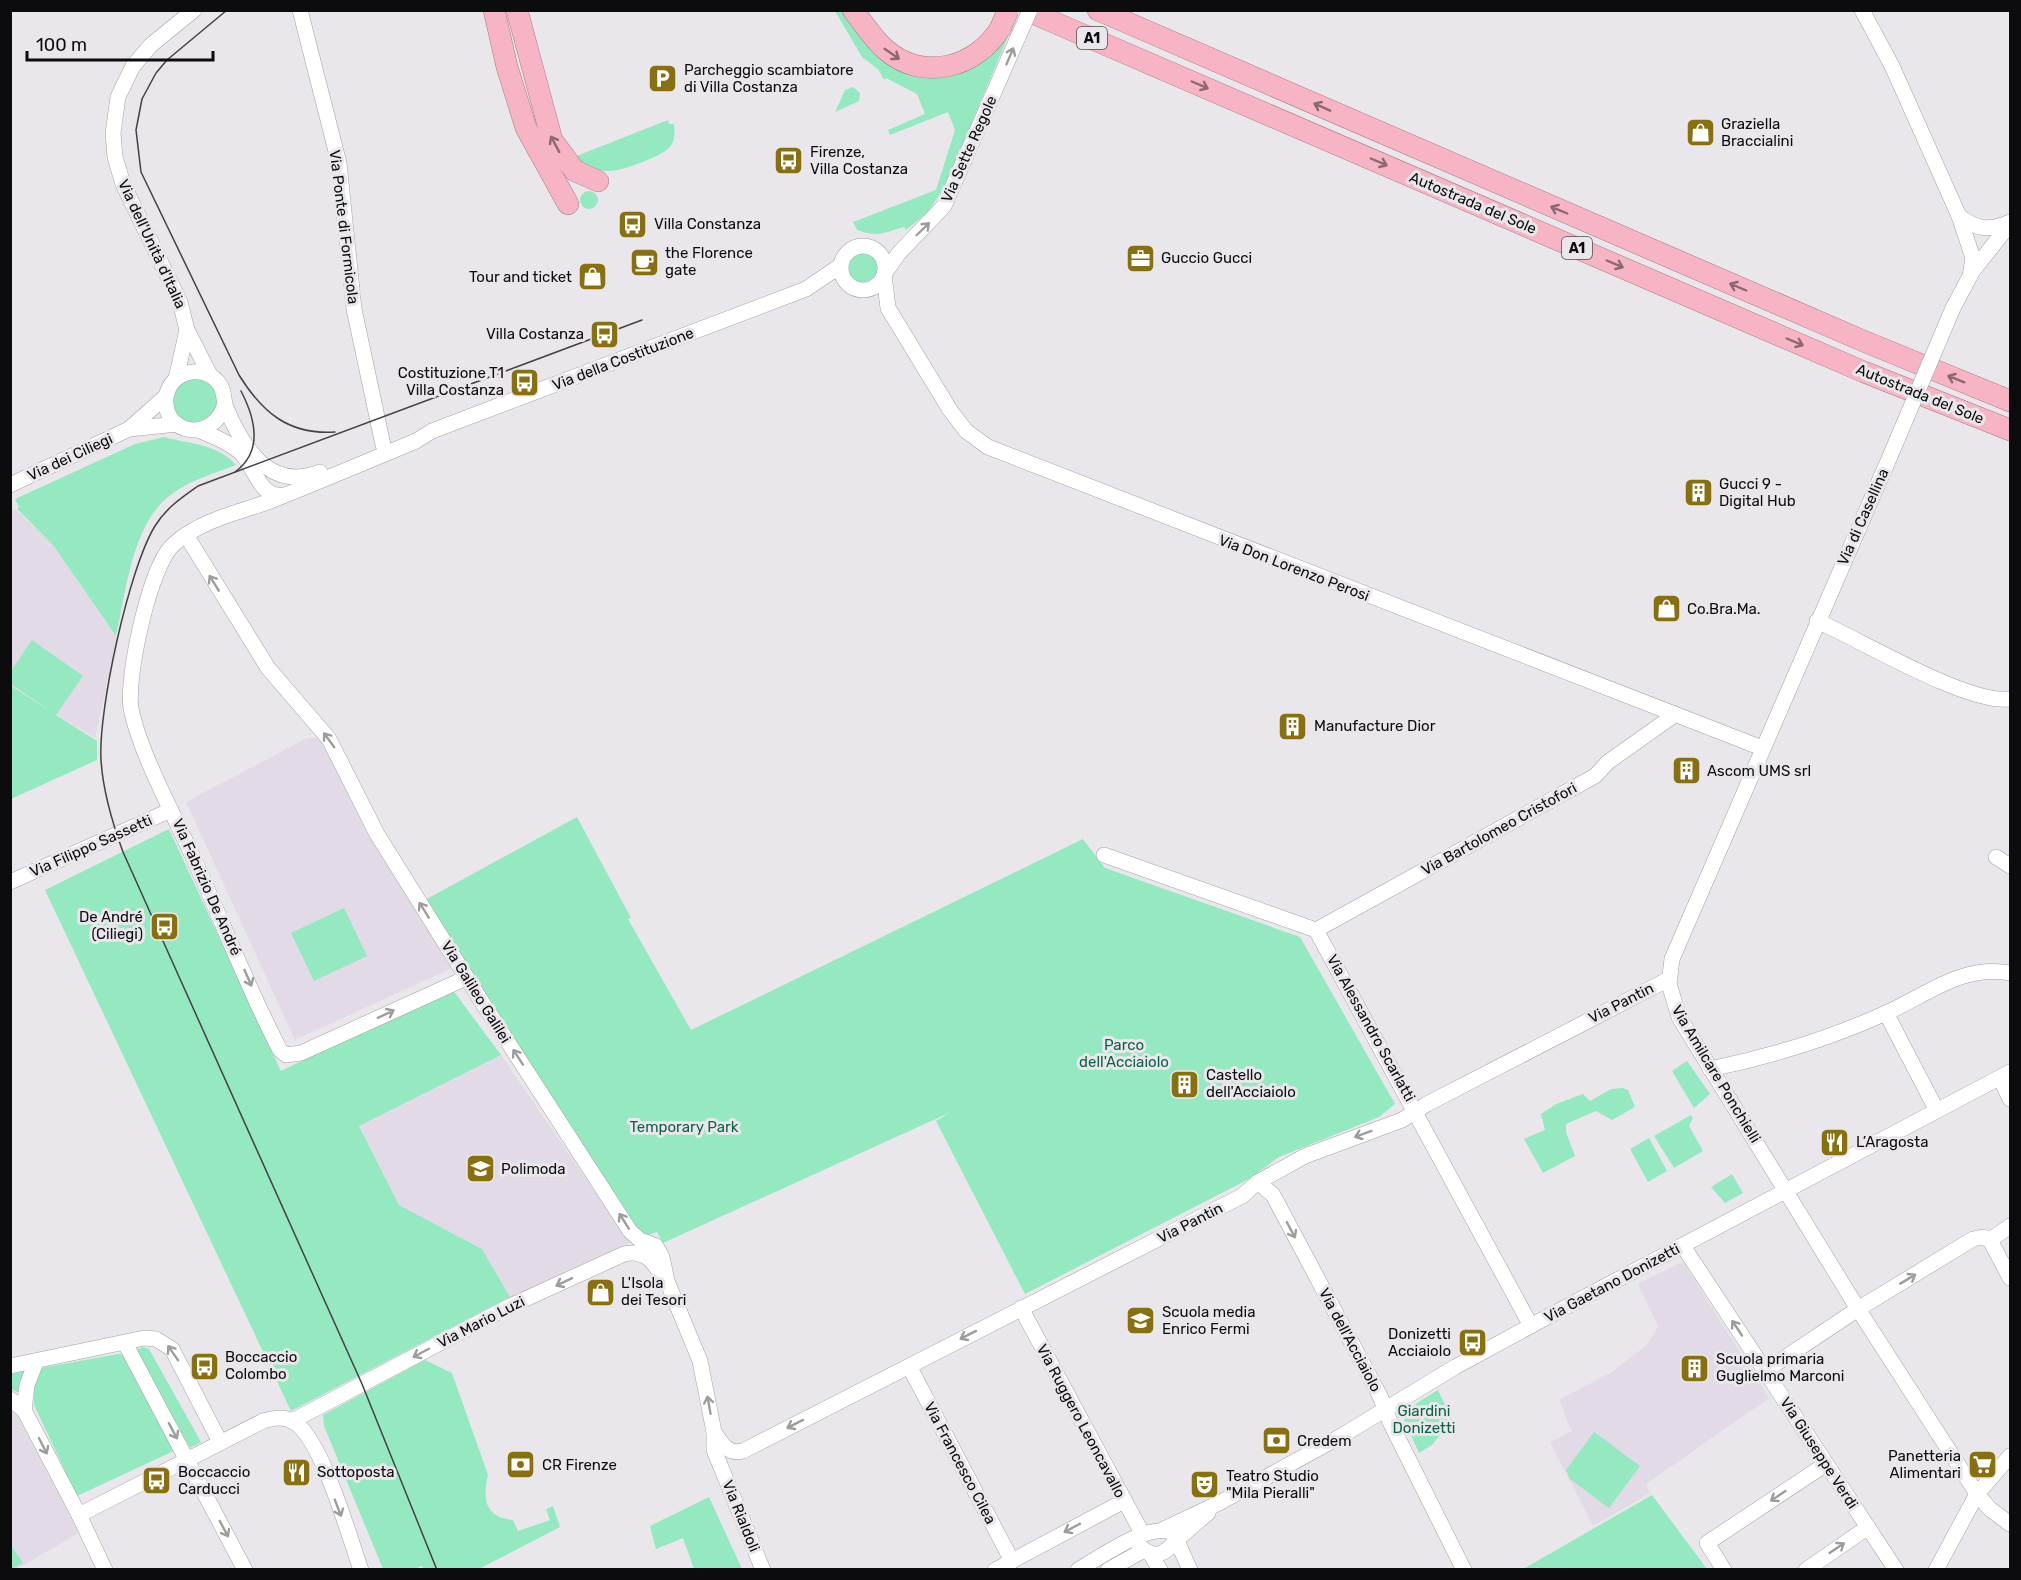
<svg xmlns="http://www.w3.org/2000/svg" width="2021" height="1580" viewBox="0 0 2021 1580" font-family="Rubik,sans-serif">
<rect width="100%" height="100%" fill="#eae7ec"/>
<g fill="#e2dae6">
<path d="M15,509L52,544L117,638L95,738L11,686L10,511Z"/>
<path d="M307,738H324L454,967L295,1040L186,802Z"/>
<path d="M501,1055L630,1243L510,1297L482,1249L399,1205L359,1125Z"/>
<path d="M1683,1262L1769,1398L1646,1484L1650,1493L1593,1526L1550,1442L1572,1431L1559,1400L1612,1372L1648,1344L1658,1326L1638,1284Z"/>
<path d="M10,1408L16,1413L79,1533L15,1570L10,1569Z"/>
</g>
<g fill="#94e9c1">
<path d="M835,11H842L868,43L944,76L963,72L977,65L1010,32L945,186L928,212L906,230L904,227C885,232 879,238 857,230L853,222L936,190L955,130L948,112L890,135L888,130L925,114L917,94L886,78L884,80L878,69L862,57Z"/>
<path d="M853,87L860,93L859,101L835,112L845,90Z"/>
<path d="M668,120L669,124H674C675,132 675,141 670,147C662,156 621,172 608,171C595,171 585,165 574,157Z"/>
<circle cx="589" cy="200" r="9"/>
<circle cx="863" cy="268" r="15"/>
<circle cx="195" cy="401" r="22"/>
<path d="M164,437C190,444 218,444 236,465C215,473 191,480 173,493C131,523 127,590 116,636L53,545L17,509L19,507L15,499L135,444Z"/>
<path d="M32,640L83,676L56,715L97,741V760L11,799V686L50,711L11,684V671Z"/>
<path d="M577,817L631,918L628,919L691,1030L1083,839L1105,868L1300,937L1395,1104L1379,1117L1279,1157L1249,1179L1025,1294L936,1121L951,1112L663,1243L657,1232L645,1236L636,1233L423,901Z"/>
<path d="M169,829L281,1071L452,989L501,1055L359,1126L399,1205L482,1249L510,1297L291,1411L45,890Z"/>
<path d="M344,908L367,956L314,981L291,933Z"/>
<path d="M1687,1061L1710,1094L1694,1108L1672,1071Z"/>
<path d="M1623,1088L1628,1090L1635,1107L1612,1120L1596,1111L1566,1124V1132L1575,1156L1543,1173L1524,1139L1545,1130L1541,1114L1556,1104L1583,1094L1590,1101L1611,1089Z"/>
<path d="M1691,1115L1693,1118L1689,1126L1703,1151L1674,1168L1654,1136Z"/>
<path d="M1649,1138L1667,1171L1648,1182L1630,1149Z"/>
<path d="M1732,1174L1743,1193L1725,1203L1711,1187Z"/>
<path d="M143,1347L149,1349L201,1442L190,1448L136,1350Z"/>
<path d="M118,1354L125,1355L176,1450L77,1496L34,1405V1388L41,1368Z"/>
<path d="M425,1360L452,1373L488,1475C482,1498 485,1518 513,1520L518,1531L550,1520L546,1509L553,1506L560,1527L479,1569H424L422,1566L415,1569H383L324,1426L323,1415Z"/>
<path d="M25,1371L19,1393L11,1389V1374Z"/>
<path d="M1438,1390L1452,1420L1432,1445L1419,1453L1401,1413Z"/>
<path d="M1594,1432L1640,1466L1609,1508L1570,1479L1566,1470Z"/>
<path d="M1652,1495L1707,1569H1523Z"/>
<path d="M709,1497L742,1569H694L683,1538L656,1549L650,1526Z"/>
<path d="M13,1548L23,1563L11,1569V1549Z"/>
</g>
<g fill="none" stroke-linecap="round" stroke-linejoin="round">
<defs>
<g id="minor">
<path d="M194,10L151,45L133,66L118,97L113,133L115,157L123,184L180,302L187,330L210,375"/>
<path d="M300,10L339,163L354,309L383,445"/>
<path d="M1862,10L1892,66L1959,216L1973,258L1970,276"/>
<path d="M1959,216C1977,230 1990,231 2010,222"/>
<circle cx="863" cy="268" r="22"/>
<path d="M885,273L899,253L944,206L1019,35"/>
<path d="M1971,273L2010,224"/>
<path d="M884,275L888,308L950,410L966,431L988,447L1762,748"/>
<path d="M176,379L187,330"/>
<path d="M225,403C215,443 163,436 166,398C169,372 201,363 218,382C225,390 223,399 226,408C243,448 270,492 320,472"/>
<path d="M129,429L177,424"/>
<path d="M198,430C213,436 228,442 240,452C255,466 259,499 284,495"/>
<path d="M1891,454L1672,959L1669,984L1679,1017L1858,1309L1977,1494L1990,1509L2010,1524"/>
<path d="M10,485L129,429L166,396"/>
<path d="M186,535L268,668L329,739L377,834L480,999L630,1231L640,1240L656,1246L662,1257L667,1281L700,1361L714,1432V1450L763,1570"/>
<path d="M1817,621C1861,640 1968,705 2010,699"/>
<path d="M1104,855L1316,930L1531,1326"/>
<path d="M1996,857L2010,866"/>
<path d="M10,882L171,810"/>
<path d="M1316,930L1595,776L1608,762L1673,716"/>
<path d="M466,978L301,1053L286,1055L280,1050C247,987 222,920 192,855C174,815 139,751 131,708C126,677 150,564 174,544C202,519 239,513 273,500C321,481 368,461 416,441L432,431L806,289L840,266"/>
<path d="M1886,1013L1936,1109"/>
<path d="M1710,1069C1769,1057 1831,1038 1886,1013C1928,994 1963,964 2010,973"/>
<path d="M2000,1078L2010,1099"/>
<path d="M1258,1182L1273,1195L1380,1396L1391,1424L1464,1570"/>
<path d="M1990,1240L2010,1278"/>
<path d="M1990,1240L2010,1226"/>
<path d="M1683,1246L1896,1570"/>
<path d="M1021,1308L1142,1533"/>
<path d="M125,1343L245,1570"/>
<path d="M10,1366L144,1338L156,1339L172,1349L220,1442"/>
<path d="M909,1366L1012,1561"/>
<path d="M1765,1371L1858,1309L1973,1239L1983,1237L1990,1240"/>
<path d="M10,1399L24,1410L79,1515L263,1421C274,1418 284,1416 294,1422C322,1439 349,1536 361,1570"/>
<path d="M24,1410L27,1385L36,1362"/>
<path d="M292,1421L510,1306L624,1254C645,1249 652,1261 663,1276"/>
<path d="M714,1432C721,1443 728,1455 743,1451L1242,1196L1258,1182L1305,1156L1402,1120L1427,1104L1669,979"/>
<path d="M79,1515L105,1570"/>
<path d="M1164,1529L1219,1503L1343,1435L1455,1367L1549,1316L2010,1072"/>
<path d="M1137,1538L1139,1545C1156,1563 1166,1552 1178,1539C1187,1530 1198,1522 1208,1513"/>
<path d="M1150,1553L1160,1570"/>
<path d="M995,1570L1124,1501"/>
<path d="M1078,1570C1099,1558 1153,1519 1174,1534L1190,1570"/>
<path d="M1108,1570L1144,1550"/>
<path d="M1724,1570L1707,1543L1826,1464"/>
<path d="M1806,1570L1868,1527"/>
<path d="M1936,1570L1977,1494L2010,1456"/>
</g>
<g id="highway">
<path d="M494,10L507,67L526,128L568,204"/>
<path d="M517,10L552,140L575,171L598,181"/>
<path d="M853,10C864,24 873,39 886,50C923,82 977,68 1001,27"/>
<path d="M1098,10L1861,340L2010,401"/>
<path d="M1037,15L1864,372L2010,430"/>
</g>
</defs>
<use href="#minor" stroke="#a4a0a5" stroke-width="16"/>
<use href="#highway" stroke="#a57984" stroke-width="22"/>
<use href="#minor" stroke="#fff" stroke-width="15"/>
<use href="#highway" stroke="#f7b4c4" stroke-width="21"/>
<g stroke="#434144" stroke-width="1.5">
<path d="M227,10L167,60L156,73L142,99L136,130L141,172L239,375C262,412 288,435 335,432"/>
<path d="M235,472C264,451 255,418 241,391"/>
<path d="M437,1570L362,1384L123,852C112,822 103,792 101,760C98,710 129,568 155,526C166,508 181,498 198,486L642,320"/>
</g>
<defs>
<g id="minor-bridge">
<path d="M1019,35L1030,10"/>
<path d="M1891,454L1953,308L1970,276"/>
</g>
<path id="highway-bridge" d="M1001,27L1008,10"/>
</defs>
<use href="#minor-bridge" stroke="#a4a0a5" stroke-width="16" stroke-linecap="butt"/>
<use href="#highway-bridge" stroke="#a57984" stroke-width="22" stroke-linecap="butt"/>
<use href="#minor-bridge" stroke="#fff" stroke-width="15"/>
<use href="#highway-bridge" stroke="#f7b4c4" stroke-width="21"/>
</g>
<defs><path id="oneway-shaft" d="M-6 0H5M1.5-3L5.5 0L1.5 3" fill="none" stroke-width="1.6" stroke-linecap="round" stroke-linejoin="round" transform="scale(1.5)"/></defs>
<g stroke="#8d6872">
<use href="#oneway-shaft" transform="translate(892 54) rotate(35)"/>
<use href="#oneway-shaft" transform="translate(1200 85) rotate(23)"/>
<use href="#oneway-shaft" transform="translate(1322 107) rotate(-156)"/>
<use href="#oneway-shaft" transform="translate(555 144) rotate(-118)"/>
<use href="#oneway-shaft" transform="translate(1379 162) rotate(23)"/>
<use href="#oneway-shaft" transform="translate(1559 210) rotate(-157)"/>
<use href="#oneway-shaft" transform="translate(1615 264) rotate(23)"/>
<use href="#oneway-shaft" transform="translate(1738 287) rotate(-157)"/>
<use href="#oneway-shaft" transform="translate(1795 342) rotate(23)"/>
<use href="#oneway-shaft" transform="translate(1956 379) rotate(-158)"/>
</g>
<g stroke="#9e9d9e">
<use href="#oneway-shaft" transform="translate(1010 56) rotate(-67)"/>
<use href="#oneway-shaft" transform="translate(923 229) rotate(-44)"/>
<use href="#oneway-shaft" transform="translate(214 583) rotate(-122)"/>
<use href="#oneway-shaft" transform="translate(329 740) rotate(-126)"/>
<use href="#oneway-shaft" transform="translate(424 910) rotate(-122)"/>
<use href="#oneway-shaft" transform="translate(248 978) rotate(66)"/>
<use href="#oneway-shaft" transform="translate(386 1014) rotate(-25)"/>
<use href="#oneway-shaft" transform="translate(518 1057) rotate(-123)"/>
<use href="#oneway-shaft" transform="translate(1363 1134) rotate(160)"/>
<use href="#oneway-shaft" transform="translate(624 1221) rotate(-122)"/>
<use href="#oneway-shaft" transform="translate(1291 1230) rotate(62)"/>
<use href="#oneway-shaft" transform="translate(1908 1279) rotate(-31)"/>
<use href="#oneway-shaft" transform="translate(564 1282) rotate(155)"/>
<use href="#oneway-shaft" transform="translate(1737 1328) rotate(-124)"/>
<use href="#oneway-shaft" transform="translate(968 1335) rotate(153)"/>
<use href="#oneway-shaft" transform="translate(173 1353) rotate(-125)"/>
<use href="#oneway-shaft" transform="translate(421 1353) rotate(152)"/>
<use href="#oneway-shaft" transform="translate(709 1405) rotate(-100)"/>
<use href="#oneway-shaft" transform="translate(795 1424) rotate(153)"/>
<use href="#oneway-shaft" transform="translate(173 1431) rotate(62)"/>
<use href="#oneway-shaft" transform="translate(43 1446) rotate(63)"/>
<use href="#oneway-shaft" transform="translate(1778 1496) rotate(146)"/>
<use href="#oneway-shaft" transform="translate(338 1508) rotate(69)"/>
<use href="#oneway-shaft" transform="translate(1072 1528) rotate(152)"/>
<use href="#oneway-shaft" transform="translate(224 1529) rotate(62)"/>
<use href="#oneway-shaft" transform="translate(1837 1548) rotate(-34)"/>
</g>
<defs>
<symbol id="parking-square" viewBox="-11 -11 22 22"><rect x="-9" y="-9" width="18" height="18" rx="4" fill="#887010" stroke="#eae7ec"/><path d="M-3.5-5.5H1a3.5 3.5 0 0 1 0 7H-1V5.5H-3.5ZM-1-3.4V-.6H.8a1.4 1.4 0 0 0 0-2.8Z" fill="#fff"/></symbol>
<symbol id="shop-square" viewBox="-11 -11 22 22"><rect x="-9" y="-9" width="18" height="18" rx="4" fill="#887010" stroke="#eae7ec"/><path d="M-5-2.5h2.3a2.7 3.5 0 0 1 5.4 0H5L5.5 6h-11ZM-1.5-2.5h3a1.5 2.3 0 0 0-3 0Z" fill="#fff"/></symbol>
<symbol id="bus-square" viewBox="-11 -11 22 22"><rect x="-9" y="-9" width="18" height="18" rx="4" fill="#887010" stroke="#eae7ec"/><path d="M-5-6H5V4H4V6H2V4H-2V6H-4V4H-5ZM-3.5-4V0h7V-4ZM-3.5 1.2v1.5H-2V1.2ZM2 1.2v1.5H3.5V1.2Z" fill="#fff"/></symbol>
<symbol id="office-square" viewBox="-11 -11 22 22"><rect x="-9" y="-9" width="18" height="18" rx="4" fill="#887010" stroke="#eae7ec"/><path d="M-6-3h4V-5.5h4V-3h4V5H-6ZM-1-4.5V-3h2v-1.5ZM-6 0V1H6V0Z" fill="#fff"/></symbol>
<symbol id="cafe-square" viewBox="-11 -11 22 22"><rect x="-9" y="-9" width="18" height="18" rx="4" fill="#887010" stroke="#eae7ec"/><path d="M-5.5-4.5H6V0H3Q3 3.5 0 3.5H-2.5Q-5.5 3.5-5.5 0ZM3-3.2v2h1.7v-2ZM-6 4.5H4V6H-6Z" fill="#fff"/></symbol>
<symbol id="building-square" viewBox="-11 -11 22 22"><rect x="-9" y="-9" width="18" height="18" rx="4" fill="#887010" stroke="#eae7ec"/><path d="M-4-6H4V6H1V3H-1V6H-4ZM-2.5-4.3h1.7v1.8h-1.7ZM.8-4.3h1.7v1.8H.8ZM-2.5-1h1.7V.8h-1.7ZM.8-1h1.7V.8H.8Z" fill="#fff"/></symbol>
<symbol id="restaurant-square" viewBox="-11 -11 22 22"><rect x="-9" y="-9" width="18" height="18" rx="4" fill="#887010" stroke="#eae7ec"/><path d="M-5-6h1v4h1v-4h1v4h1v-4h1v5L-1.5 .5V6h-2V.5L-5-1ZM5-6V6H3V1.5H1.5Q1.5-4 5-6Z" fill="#fff"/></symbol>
<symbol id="university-square" viewBox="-11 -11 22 22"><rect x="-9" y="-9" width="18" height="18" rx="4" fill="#887010" stroke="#eae7ec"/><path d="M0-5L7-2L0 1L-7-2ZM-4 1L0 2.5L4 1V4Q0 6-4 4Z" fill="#fff"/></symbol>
<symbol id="school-square" viewBox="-11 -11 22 22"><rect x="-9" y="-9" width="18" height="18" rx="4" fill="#887010" stroke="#eae7ec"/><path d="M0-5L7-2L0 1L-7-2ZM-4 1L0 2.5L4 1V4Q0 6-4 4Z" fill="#fff"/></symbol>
<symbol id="bank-square" viewBox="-11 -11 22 22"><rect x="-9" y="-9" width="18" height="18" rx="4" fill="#887010" stroke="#eae7ec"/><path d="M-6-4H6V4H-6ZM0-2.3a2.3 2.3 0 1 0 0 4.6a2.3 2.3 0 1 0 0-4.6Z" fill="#fff"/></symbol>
<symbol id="supermarket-square" viewBox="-11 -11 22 22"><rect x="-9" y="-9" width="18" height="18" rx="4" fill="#887010" stroke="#eae7ec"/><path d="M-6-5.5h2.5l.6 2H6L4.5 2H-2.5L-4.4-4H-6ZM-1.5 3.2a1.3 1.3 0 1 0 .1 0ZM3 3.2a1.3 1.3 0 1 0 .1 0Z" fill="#fff"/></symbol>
<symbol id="theatre-square" viewBox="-11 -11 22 22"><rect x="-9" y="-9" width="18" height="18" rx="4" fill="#887010" stroke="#eae7ec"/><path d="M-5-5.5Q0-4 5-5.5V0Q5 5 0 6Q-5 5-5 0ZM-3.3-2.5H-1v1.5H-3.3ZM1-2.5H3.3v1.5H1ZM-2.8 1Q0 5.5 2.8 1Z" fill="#fff"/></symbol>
</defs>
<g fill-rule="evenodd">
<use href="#parking-square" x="646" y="62" width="33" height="33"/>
<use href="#shop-square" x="1684" y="116" width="33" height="33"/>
<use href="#bus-square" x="772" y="144" width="33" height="33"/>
<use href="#bus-square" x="616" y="208" width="33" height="33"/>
<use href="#office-square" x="1124" y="242" width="33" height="33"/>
<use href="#cafe-square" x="628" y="246" width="33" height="33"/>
<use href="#shop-square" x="576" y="260" width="33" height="33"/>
<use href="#bus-square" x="588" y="318" width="33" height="33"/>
<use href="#bus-square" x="508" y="366" width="33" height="33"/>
<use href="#building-square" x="1682" y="476" width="33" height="33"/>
<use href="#shop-square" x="1650" y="592" width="33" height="33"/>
<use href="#building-square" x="1276" y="710" width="33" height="33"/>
<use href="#building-square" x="1670" y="754" width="33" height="33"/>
<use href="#bus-square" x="148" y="910" width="33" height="33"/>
<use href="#building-square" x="1168" y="1068" width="33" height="33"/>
<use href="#restaurant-square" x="1818" y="1126" width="33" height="33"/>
<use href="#university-square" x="464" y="1152" width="33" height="33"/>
<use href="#shop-square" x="584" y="1276" width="33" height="33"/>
<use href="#school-square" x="1124" y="1304" width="33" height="33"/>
<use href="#bus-square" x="1456" y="1326" width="33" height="33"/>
<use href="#bus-square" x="188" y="1350" width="33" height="33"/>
<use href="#building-square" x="1678" y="1352" width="33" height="33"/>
<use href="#bank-square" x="1260" y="1424" width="33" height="33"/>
<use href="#bank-square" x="504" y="1448" width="33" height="33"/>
<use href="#supermarket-square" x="1966" y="1448" width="33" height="33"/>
<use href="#restaurant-square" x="280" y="1456" width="33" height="33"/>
<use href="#bus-square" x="140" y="1464" width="33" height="33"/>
<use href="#theatre-square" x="1188" y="1468" width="33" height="33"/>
</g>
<g text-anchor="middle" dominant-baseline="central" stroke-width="6" stroke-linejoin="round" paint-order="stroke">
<g fill="#eae7ec" stroke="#4f4d50" stroke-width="1.5">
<rect x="1077" y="27" width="30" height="22" rx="4.5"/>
<rect x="1562" y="237" width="30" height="22" rx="4.5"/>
</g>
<g font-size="14" font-weight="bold" fill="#0c0b0d">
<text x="1092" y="38">A1</text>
<text x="1577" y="248">A1</text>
</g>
<g font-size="15" fill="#0c0b0d" stroke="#eae7ec" text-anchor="start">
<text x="684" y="70">Parcheggio scambiatore<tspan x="684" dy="17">di Villa Costanza</tspan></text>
<text x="1721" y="124">Graziella<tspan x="1721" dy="17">Braccialini</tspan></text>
<text x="810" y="152">Firenze,<tspan x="810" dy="17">Villa Costanza</tspan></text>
<text x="654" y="224">Villa Constanza</text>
<text x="665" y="253">the Florence<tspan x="665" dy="17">gate</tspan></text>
<text x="1161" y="258">Guccio Gucci</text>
<text x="572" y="277" text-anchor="end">Tour and ticket</text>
<text x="584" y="334" text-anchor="end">Villa Costanza</text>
<text x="504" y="373" text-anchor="end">Costituzione T1<tspan x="504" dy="17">Villa Costanza</tspan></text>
<text x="1719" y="484">Gucci 9 -<tspan x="1719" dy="17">Digital Hub</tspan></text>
<text x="1687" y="609">Co.Bra.Ma.</text>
<text x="1314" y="726">Manufacture Dior</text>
<text x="1707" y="771">Ascom UMS srl</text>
<text x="143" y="917" text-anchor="end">De André<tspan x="143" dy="17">(Ciliegi)</tspan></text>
<text x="1206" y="1075">Castello<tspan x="1206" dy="17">dell'Acciaiolo</tspan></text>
<text x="1856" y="1142">L’Aragosta</text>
<text x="501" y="1169">Polimoda</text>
<text x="621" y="1283">L'Isola<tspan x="621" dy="17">dei Tesori</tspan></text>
<text x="1162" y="1312">Scuola media<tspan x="1162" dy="17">Enrico Fermi</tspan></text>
<text x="1451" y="1334" text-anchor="end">Donizetti<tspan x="1451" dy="17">Acciaiolo</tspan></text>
<text x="225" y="1357">Boccaccio<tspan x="225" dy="17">Colombo</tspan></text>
<text x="1716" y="1359">Scuola primaria<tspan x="1716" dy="17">Guglielmo Marconi</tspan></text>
<text x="1297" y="1441">Credem</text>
<text x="1961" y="1456" text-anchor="end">Panetteria<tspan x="1961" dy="17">Alimentari</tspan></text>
<text x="542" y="1465">CR Firenze</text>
<text x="178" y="1472">Boccaccio<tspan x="178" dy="17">Carducci</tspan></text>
<text x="317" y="1472">Sottoposta</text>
<text x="1226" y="1476">Teatro Studio<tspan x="1226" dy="17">"Mila Pieralli"</tspan></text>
</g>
<g font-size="15" fill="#0c0b0d" stroke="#eae7ec">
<text transform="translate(969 149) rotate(-66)">Via Sette Regole</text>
<text transform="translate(1473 203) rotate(23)">Autostrada del Sole</text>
<text transform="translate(344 227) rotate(83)">Via Ponte di Formicola</text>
<text transform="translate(152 244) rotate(65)">Via dell'Unità d'Italia</text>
<text transform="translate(623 359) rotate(-21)">Via della Costituzione</text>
<text transform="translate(1920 394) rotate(22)">Autostrada del Sole</text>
<text transform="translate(70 457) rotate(-25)">Via dei Ciliegi</text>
<text transform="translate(1863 517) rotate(-66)">Via di Casellina</text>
<text transform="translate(1294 568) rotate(21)">Via Don Lorenzo Perosi</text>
<text transform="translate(1499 829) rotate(-29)">Via Bartolomeo Cristofori</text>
<text transform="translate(91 846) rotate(-24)">Via Filippo Sassetti</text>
<text transform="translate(207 887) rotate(66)">Via Fabrizio De André</text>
<text transform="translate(476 992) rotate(58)">Via Galileo Galilei</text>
<text transform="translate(1621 1003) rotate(-27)">Via Pantin</text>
<text transform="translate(1371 1028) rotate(61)">Via Alessandro Scarlatti</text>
<text transform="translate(1716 1074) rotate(59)">Via Amilcare Ponchielli</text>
<text transform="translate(1190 1223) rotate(-27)">Via Pantin</text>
<text transform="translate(1612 1283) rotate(-28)">Via Gaetano Donizetti</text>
<text transform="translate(481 1322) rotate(-27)">Via Mario Luzi</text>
<text transform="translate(1350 1340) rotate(62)">Via dell'Acciaiolo</text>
<text transform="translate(1081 1421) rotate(62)">Via Ruggero Leoncavallo</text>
<text transform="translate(1819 1453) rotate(57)">Via Giuseppe Verdi</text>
<text transform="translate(960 1463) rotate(62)">Via Francesco Cilea</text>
<text transform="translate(741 1516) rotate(68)">Via Rialdoli</text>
</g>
<g font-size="15" fill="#0c6345" stroke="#eae7ec">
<text x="1124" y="1045">Parco<tspan x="1124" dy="17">dell'Acciaiolo</tspan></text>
<text x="684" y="1127">Temporary Park</text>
<text x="1424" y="1411">Giardini<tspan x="1424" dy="17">Donizetti</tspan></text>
</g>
</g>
<rect width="2021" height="1580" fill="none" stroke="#0c0b0d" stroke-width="24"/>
<path d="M27 51v9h186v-9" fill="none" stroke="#0c0b0d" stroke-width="3"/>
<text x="36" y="51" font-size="18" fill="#0c0b0d" stroke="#eae7ec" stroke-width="4.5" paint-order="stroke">100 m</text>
</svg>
